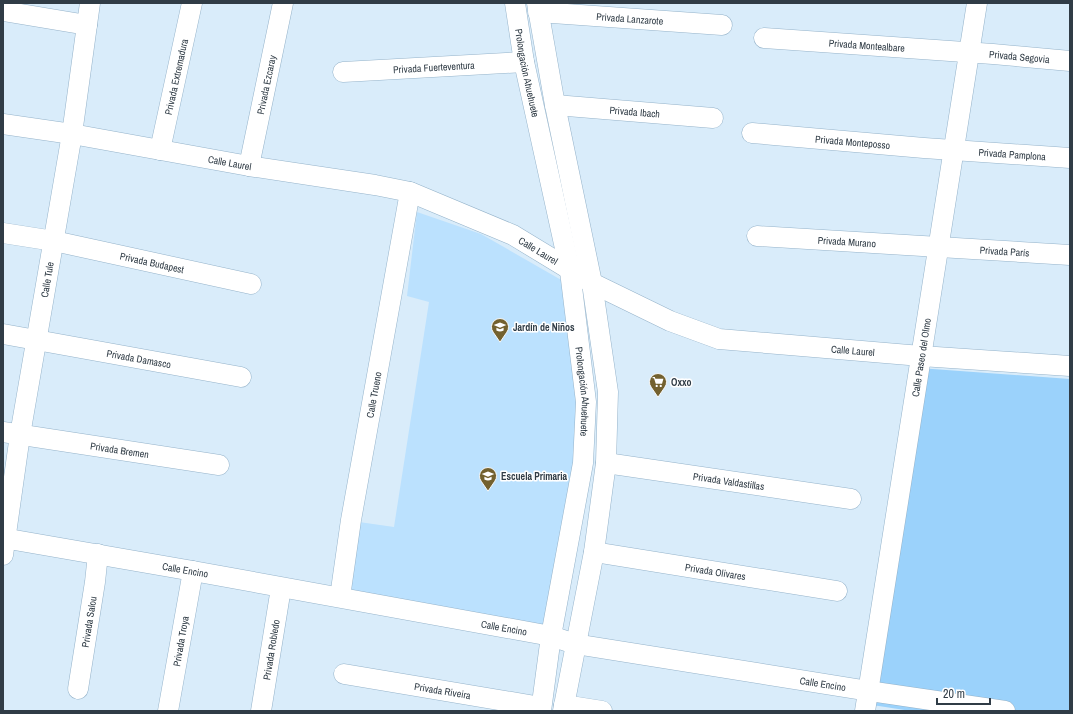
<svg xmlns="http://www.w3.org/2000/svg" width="1073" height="714" viewBox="0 0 1073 714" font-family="'Archivo Narrow',sans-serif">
<rect width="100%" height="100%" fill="#d9ecfa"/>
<path fill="#bbe1fe" d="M417,212L481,234L570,285L582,402L551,636L340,597L352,521L394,527L429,302L407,296Z"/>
<path fill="#9bd2fb" d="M919,368L1070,379V711H911L866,704Z"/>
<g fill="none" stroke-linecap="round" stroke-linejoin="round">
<defs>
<g id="minor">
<path id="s1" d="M515,3L524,62L570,271L586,402L583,463L551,636L541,711"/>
<path d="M537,3L555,105L592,283L608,392L606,463L594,552L563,711"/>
<path d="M3,11L87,25"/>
<path id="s2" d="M538,12L722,25"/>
<path id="s3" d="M764,38L993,54L1070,61"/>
<path id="s4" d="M343,72L524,62"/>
<path id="s5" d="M555,105L713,118"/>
<path id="s6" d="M3,124L72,134L249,166L375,185L410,192L513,235L592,283L670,321L719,339L921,356L1070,366"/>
<path id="s7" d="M752,133L924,148L1070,158"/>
<path id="s8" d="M160,150L192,3"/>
<path id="s9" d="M249,166L283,3"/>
<path id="s10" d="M3,233L54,241L251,284"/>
<path id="s11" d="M757,236L1070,255"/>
<path id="s12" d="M3,334L241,377"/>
<path id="s13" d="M3,432L219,465"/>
<path id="s14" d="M606,463L851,499"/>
<path id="s15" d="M3,538L193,571L551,636L575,644L869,691L1005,711"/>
<path id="s16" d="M594,552L837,591"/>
<path id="s17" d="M3,555L20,435L72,134L90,3"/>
<path id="s18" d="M340,597L351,520L410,192"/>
<path id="s19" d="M344,674L541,707"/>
<path id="s20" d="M78,689L95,582L98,554"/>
<path d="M564,705L602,711"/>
<path id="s21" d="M168,711L193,571"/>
<path id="s22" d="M261,711L281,588"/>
<path id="s23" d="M865,711L977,3"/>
</g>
</defs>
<use href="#minor" stroke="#95b3ca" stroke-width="21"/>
<use href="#minor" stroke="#fff" stroke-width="20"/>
</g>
<defs>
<symbol id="school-pin" viewBox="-11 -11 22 30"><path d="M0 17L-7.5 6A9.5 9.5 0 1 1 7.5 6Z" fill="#73612f" stroke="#fff"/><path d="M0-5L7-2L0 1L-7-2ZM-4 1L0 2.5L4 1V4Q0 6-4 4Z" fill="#fff"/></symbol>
<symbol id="supermarket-pin" viewBox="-11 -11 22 30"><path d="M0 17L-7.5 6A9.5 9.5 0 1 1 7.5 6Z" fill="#73612f" stroke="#fff"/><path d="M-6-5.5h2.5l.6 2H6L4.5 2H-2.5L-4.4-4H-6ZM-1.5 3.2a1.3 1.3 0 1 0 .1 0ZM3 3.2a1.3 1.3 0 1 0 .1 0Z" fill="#fff"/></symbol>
</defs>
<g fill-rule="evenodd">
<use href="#school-pin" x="490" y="317" width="20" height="27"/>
<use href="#supermarket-pin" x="648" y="372" width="20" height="27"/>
<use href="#school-pin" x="478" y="466" width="20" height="27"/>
</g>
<g text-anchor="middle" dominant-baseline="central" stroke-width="3" stroke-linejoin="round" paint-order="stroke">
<g font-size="10" fill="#303c46" stroke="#fff">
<text stroke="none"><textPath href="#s2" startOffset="92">Privada Lanzarote</textPath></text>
<text stroke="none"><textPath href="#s3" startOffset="103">Privada Montealbare</textPath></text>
<text stroke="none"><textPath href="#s3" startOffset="256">Privada Segovia</textPath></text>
<text stroke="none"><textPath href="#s4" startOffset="91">Privada Fuerteventura</textPath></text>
<text stroke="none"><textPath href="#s1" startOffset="71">Prolongación Ahuehuete</textPath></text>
<text stroke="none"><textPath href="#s8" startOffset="75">Privada Extremadura</textPath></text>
<text stroke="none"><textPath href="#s9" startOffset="83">Privada Ezcaray</textPath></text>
<text stroke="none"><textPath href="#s5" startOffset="80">Privada Ibach</textPath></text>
<text stroke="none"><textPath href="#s7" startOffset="101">Privada Monteposso</textPath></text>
<text stroke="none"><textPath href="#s7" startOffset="261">Privada Pamplona</textPath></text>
<text stroke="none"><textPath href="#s6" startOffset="230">Calle Laurel</textPath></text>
<text stroke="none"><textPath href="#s11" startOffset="90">Privada Murano</textPath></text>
<text stroke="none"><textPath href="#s6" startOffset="554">Calle Laurel</textPath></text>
<text stroke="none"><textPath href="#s11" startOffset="248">Privada París</textPath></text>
<text stroke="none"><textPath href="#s10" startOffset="152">Privada Budapest</textPath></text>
<text stroke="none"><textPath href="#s17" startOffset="279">Calle Tule</textPath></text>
<text stroke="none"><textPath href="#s6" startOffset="890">Calle Laurel</textPath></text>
<text stroke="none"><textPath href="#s23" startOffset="358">Calle Paseo del Olmo</textPath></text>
<text stroke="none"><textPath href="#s12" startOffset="138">Privada Damasco</textPath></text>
<text stroke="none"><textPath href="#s1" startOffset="395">Prolongación Ahuehuete</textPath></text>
<text stroke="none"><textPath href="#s18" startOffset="205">Calle Trueno</textPath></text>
<text stroke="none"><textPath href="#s13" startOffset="118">Privada Bremen</textPath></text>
<text stroke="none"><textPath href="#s14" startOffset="124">Privada Valdastillas</textPath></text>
<text stroke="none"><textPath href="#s15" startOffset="185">Calle Encino</textPath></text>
<text stroke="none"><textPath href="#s16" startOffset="123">Privada Olivares</textPath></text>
<text stroke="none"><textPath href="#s20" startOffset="68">Privada Salou</textPath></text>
<text stroke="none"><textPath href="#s15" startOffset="509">Calle Encino</textPath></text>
<text stroke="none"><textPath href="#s21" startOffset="71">Privada Troya</textPath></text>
<text stroke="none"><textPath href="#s22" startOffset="62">Privada Robledo</textPath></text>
<text stroke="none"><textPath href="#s15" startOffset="833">Calle Encino</textPath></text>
<text stroke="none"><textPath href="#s19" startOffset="100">Privada Riveira</textPath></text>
</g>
<g font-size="10" font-weight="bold" fill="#303c46" stroke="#fff" text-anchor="start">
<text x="513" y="327">Jardín de Niños</text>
<text x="671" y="382">Oxxo</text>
<text x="501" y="476">Escuela Primaria</text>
</g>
</g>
<rect width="1073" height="714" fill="none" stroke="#303c46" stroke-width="8"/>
<path d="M937 698v6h53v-6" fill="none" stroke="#303c46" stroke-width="2"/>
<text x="943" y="698" font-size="12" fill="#303c46" stroke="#ffffff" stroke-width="3" paint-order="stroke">20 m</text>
</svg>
